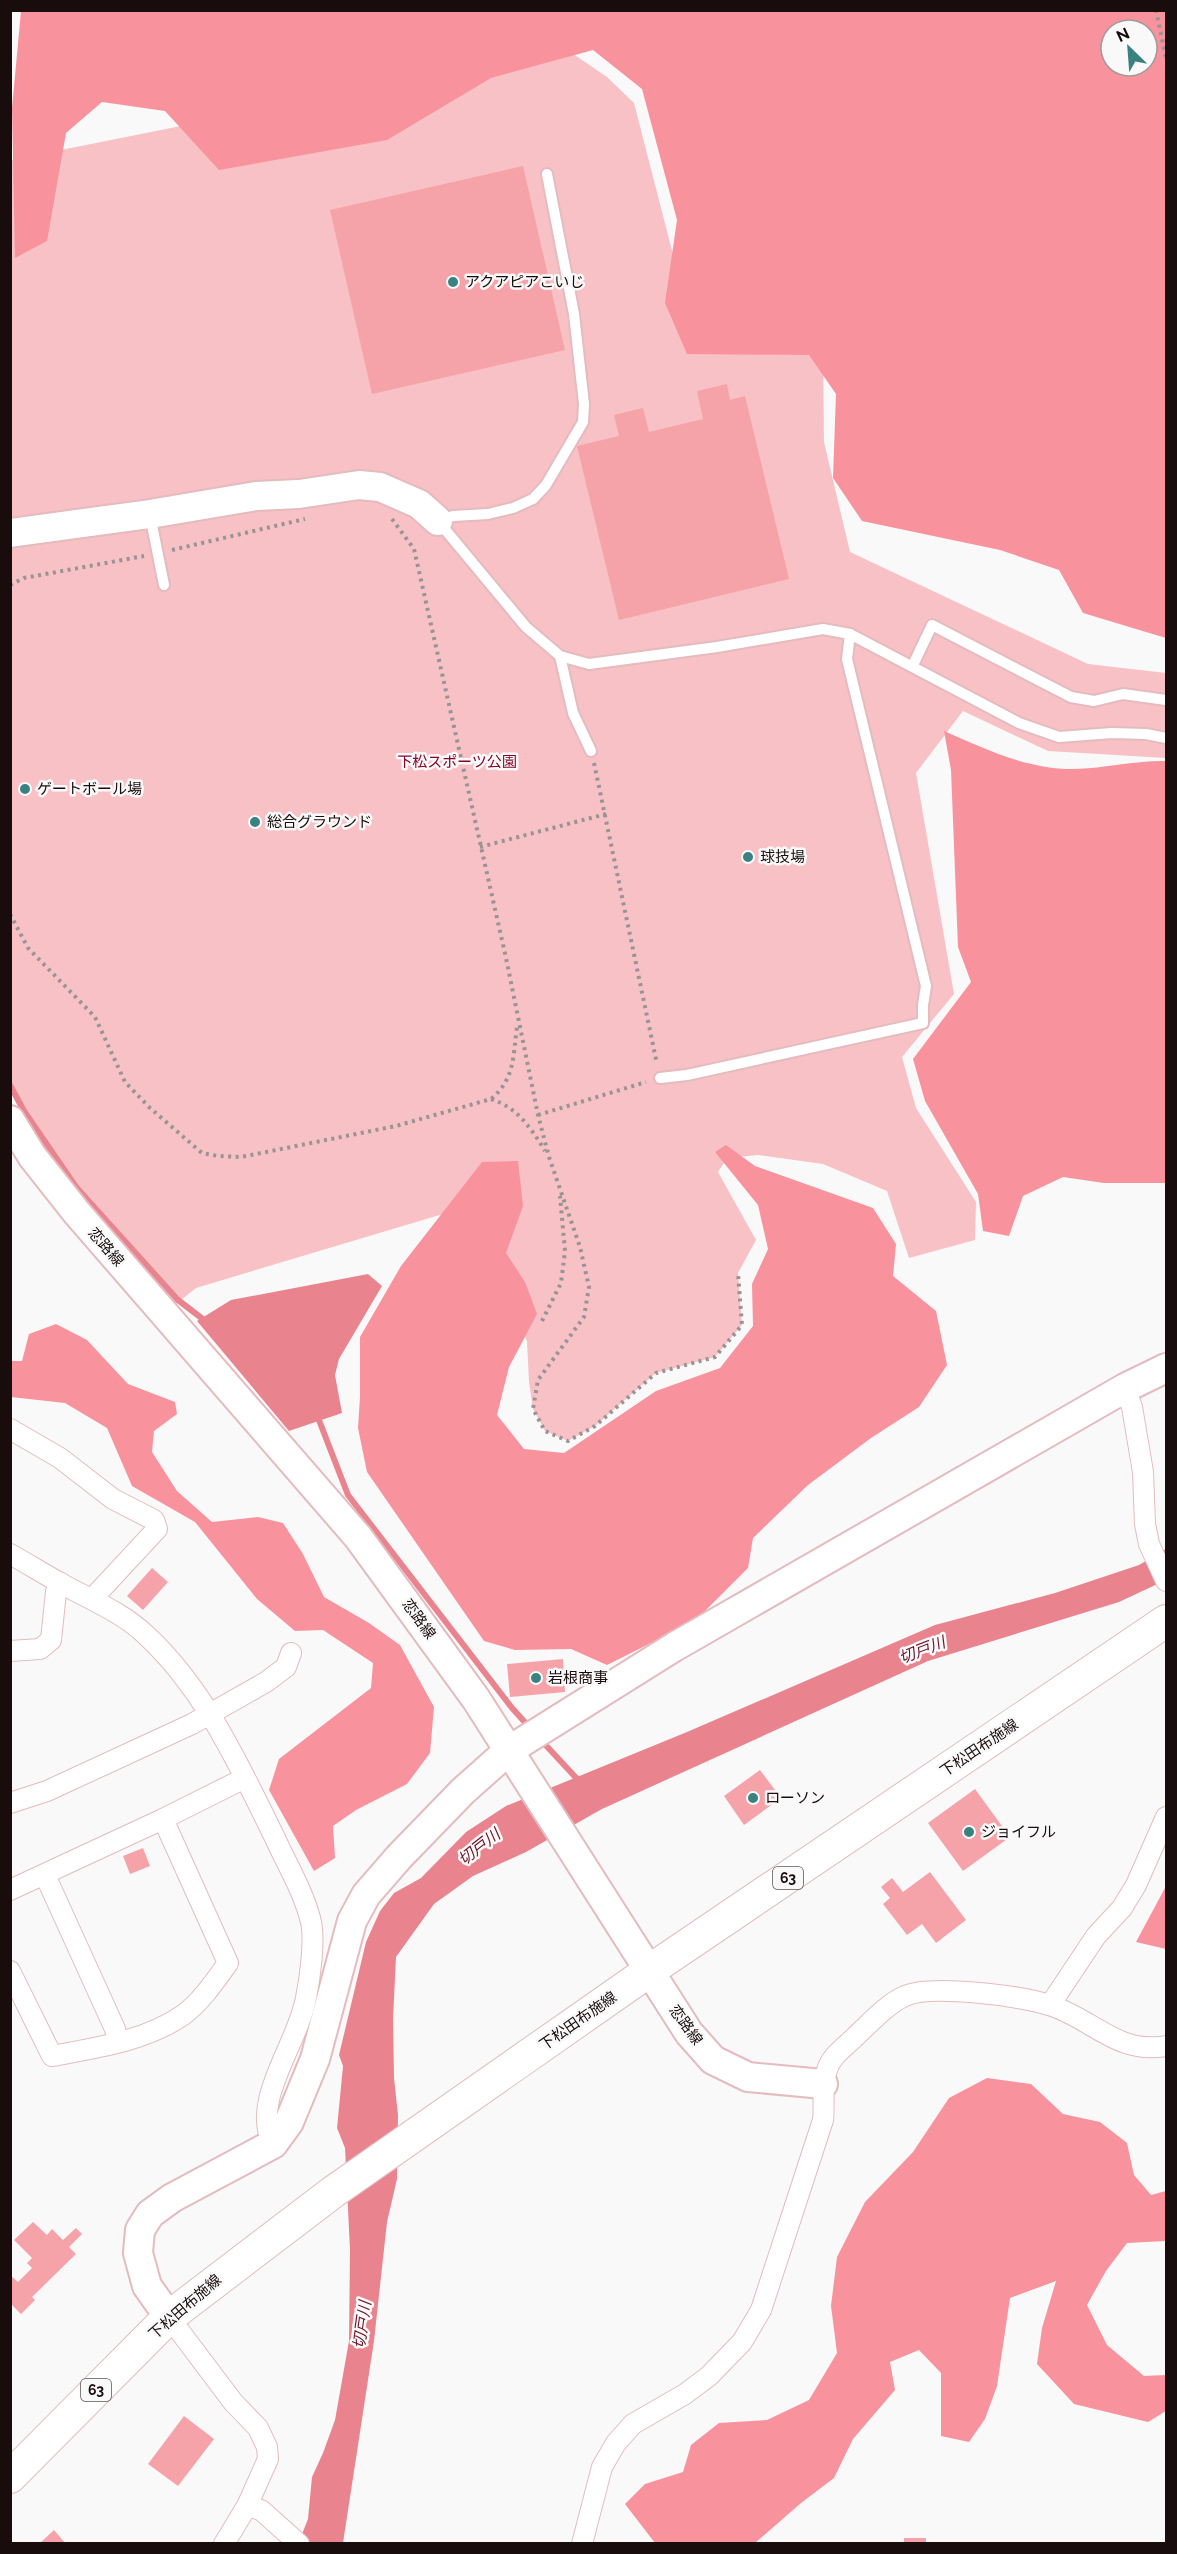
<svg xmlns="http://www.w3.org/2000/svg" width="1177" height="2554" viewBox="0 0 1177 2554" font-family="Raleway,'Noto Sans JP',sans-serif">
<rect width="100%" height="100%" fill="#f9f9f9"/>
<path fill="#f8c1c5" d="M566,49L607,77L634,103L695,340L823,346L824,442L850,552L1088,664L1166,673V758L1048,751L963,711L916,773L954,994L902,1057L916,1108L976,1202L975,1240L909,1258L887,1191L823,1164L758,1155L727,1158L718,1172L756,1240L738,1273L742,1325L715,1357L656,1373L595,1426L568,1441L545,1431L533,1409L529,1382L527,1341L494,1270L463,1208L196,1288L176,1304C118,1238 50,1173 11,1092V160Z"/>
<g fill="#f8929c" fill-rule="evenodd">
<path d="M21,11H1166V638L1083,613L1059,570L1000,550L862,521L833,478L836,394L809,355L687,354L665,303L677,220L642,89L593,50L491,78L387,140L219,170L165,111L102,102L66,133L47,241L15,258L12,108ZM1111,30H1147V66H1111Z"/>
<path d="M944,731C983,748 1022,767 1066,769C1099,770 1133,760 1166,761V1183H1104L1063,1177L1023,1196L1009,1236L983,1231L978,1194L925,1101L913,1059L971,982L958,947L951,770Z"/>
<path d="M726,1145L755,1166L873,1208L896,1244L893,1276L936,1311L947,1365L919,1407L871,1438L808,1485L753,1538L748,1568L695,1621L607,1665L571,1649L515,1650L484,1641L367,1472L358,1428L360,1397V1337L401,1266L482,1162L518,1161L523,1206L506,1253L525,1282L537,1314L509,1367L497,1415L524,1449L564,1453L656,1391L720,1368L753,1326L752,1284L768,1249L758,1205L715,1152Z"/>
<path d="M56,1324L87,1340L128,1384L175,1402L177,1414L154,1431L152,1452L177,1491L212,1522L258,1517L283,1523L303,1554L324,1597L369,1623L400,1645L434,1707L430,1753L407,1784L356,1810L333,1826L335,1858L314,1871L269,1790L279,1759L371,1688L373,1663L323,1630L295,1631L257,1599L195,1522L132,1486L107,1428L65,1403L11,1397V1361H22L29,1334Z"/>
<path d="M1166,1886V1949L1136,1942Z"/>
<path d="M987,2078L1031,2084L1063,2114L1100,2122L1127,2143L1134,2175L1151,2195L1166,2191V2241L1127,2243L1106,2271L1087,2305L1107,2345L1144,2376L1166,2375V2411L1148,2422L1074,2404L1037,2364L1042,2328L1056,2281L1010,2298L997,2386L985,2419L969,2442L941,2436V2373L919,2350L890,2362L895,2390L853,2439L834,2478L801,2503L755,2543H655L625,2504L645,2484L683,2472L691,2445L719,2423L767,2420L809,2400L837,2353L831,2306L837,2257L865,2202L913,2152L949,2098Z"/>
</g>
<g fill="#e9848f">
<path d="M368,1274L382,1286L339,1359L335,1375L342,1413L289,1431L197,1321L231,1300Z"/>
<path d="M1166,1549V1580L1119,1602L928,1661L602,1809L526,1852L473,1876L434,1904L396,1957L393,2019L394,2078L398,2115L397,2179L387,2222L374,2341L343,2543L298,2544L308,2519L312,2477L323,2453L335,2420L349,2341L350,2250L345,2148L337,2128L343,2066L339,2055L366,1942L380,1911L394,1893L421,1878L466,1832L506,1806L687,1732L935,1625L1055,1593L1139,1565Z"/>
</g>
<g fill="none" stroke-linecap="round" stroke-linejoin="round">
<g stroke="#e9848f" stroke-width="6">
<path d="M10,1085L24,1111L76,1187L178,1300L208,1323"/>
<path d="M317,1415L348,1495L512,1708L531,1729"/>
<path d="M540,1739L580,1782"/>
</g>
</g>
<g fill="#f6a2a9">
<path d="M523,166L565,350L372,394L330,210Z"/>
<path d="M727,384L730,400L745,396L789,579L619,620L577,446L619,436L614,415L643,408L649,432L703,419L697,391Z"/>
<path d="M152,1568L168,1582L143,1610L127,1596Z"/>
<path d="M563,1659L565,1692L510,1697L507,1664Z"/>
<path d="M760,1770L781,1798L744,1825L724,1796Z"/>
<path d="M975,1789L1010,1837L963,1871L928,1823Z"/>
<path d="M143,1848L150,1866L130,1874L123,1856Z"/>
<path d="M930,1872L966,1920L936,1943L922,1924L907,1935L883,1904L890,1898L881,1887L892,1878L903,1892Z"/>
<path d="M33,2222L47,2235L52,2229L63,2240L76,2228L82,2234L69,2247L76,2254L32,2297L35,2300L21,2314L10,2303V2275L18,2282L32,2268L27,2263L32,2258L14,2240Z"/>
<path d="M184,2416L214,2439L178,2486L148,2464Z"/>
<path d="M54,2530L66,2544H39Z"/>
<rect x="904" y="2538" width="22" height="6"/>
</g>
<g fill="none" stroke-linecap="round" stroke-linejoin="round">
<defs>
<g id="lane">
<path d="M547,174L574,314L584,404L583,422L546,485L533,499L513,508L488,514L453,516L438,521L526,627L560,656L589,664L717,647L823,629L850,634L1019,723L1059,737L1112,733L1146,734L1166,738"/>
<path d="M150,515L164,585"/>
<path d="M560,656L573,713L591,751"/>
<path d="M913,665L932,625L1071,697L1094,701L1123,694L1166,700"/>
<path d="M660,1078L687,1075L923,1023V1005L926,986L847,659L850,634"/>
</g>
<g id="street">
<path d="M1125,1388L1132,1407L1143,1472L1145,1524L1149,1544L1166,1581"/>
<path d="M10,1429L60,1458L113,1499L154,1520L157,1529L92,1599"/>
<path d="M10,1554C28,1564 44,1574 62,1584C91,1600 122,1612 147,1636C205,1690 240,1767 275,1838C287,1865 304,1892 311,1922C315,1941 310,1978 306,1998C298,2044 250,2101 273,2144"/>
<path d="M10,1651L40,1649L51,1640L56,1592L61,1583"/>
<path d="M10,1803L47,1791L192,1724L266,1682L286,1667L291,1653"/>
<path d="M45,1875L115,2029L118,2042"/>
<path d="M10,1890L163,1819L245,1778"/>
<path d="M10,1971L52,2056C95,2048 146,2041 183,2015C201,2002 215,1981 228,1963L163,1819"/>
<path d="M1050,2005L1096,1936L1122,1908L1136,1885L1166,1817"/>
<path d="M169,2317L233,2402L258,2428L267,2447L268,2459L247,2506L224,2544"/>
<path d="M247,2506L261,2510L299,2544"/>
<path d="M582,2544L602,2467L616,2443L633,2424L685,2394L709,2376L742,2342L761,2310L823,2120C825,2103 821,2086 827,2070C831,2056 846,2046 856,2036C871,2022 887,2004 905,1996C930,1984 1022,1996 1049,2005C1092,2018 1117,2055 1166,2046"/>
</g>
<g id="secondary">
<path d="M10,533L150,514L256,496L299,494L359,485L380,487L419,504L438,521"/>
<path d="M10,1120L32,1156L77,1213L358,1537L476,1699L689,2033L713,2060L748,2077L823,2084"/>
<path d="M169,2317L147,2286L138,2253L140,2230L150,2214L172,2198L273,2144L289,2122L315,2059L352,1921L366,1895L399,1857L463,1791L508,1751L674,1647L1125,1388L1166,1368"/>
</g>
<path id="primary" d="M10,2477L169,2317L333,2192L649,1971L1166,1621"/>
</defs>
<use href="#lane" stroke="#e4bbbe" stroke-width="14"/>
<use href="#street" stroke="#e4bbbe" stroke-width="22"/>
<use href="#secondary" stroke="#e4bbbe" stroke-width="32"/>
<use href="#primary" stroke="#e4bbbe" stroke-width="34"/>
<g stroke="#999494" stroke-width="4" stroke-dasharray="3 4.5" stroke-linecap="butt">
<path d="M1156,10L1166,58"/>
<path d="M392,519L414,549L506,958L538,1115L549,1157L580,1247L589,1287L584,1317L538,1380L533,1409L545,1431L568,1441L595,1426L656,1373L715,1357L742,1325L738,1273"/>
<path d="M172,550L305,519"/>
<path d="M10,585L24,578L144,556"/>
<path d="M594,763L657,1064"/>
<path d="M480,847L606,814"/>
<path d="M10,914L28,948L95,1017L125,1082L150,1108L202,1153L218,1156L241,1157L396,1126L491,1099C515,1079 513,1056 517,1027"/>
<path d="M491,1099C518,1108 531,1128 545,1151"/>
<path d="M538,1115L646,1082"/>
<path d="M542,1321L561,1283L565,1251L560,1196"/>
</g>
<use href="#lane" stroke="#fff" stroke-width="10"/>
<use href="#street" stroke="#fff" stroke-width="20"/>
<use href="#secondary" stroke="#fff" stroke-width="28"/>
<use href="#primary" stroke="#fff" stroke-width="32"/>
</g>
<g fill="#3a8281" stroke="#f9f9f9" stroke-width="2">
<circle cx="453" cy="282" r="6"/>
<circle cx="25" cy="789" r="6"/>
<circle cx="255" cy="822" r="6"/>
<circle cx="748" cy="857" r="6"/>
<circle cx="536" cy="1678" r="6"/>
<circle cx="753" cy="1798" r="6"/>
<circle cx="969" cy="1832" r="6"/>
</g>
<g text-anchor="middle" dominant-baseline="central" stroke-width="5" stroke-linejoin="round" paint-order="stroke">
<g fill="#f9f9f9" stroke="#5c5354" stroke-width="1.5">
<rect x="773" y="1867" width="30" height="22" rx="4.5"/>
<rect x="81" y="2379" width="30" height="22" rx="4.5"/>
</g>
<g font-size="14" font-weight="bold" fill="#190c0d">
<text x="788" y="1878">63</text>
<text x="96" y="2390">63</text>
</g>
<g font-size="15" fill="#190c0d" stroke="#f9f9f9" text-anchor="start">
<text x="465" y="282">アクアピアこいじ</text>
<text x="37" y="789">ゲートボール場</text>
<text x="267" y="822">総合グラウンド</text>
<text x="760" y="857">球技場</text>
<text x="548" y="1678">岩根商事</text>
<text x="765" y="1798">ローソン</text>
<text x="981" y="1832">ジョイフル</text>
</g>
<g font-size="15" fill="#86062d" stroke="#f9f9f9">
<text x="457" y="762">下松スポーツ公園</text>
</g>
<g font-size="15" fill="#190c0d" stroke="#f9f9f9">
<text transform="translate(106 1247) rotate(49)">恋路線</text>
<text transform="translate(419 1619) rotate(54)">恋路線</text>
<text transform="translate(979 1748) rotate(-34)">下松田布施線</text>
<text transform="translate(578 2021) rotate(-35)">下松田布施線</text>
<text transform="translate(686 2025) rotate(54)">恋路線</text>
<text transform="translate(185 2307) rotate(-41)">下松田布施線</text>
</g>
<g font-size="16" font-style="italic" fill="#6d1227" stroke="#f9f9f9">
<text transform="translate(922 1650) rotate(-21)">切戸川</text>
<text transform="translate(479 1847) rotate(-38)">切戸川</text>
<text transform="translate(362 2325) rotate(-82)">切戸川</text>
</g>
</g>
<rect width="1177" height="2554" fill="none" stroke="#190c0d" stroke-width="24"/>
<g transform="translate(1129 48) rotate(335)"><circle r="28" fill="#f9f9f9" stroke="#9f9a9b" stroke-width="1.5"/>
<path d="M0-4.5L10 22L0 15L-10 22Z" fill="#3a8281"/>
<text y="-9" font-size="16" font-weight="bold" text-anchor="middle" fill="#190c0d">N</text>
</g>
</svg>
